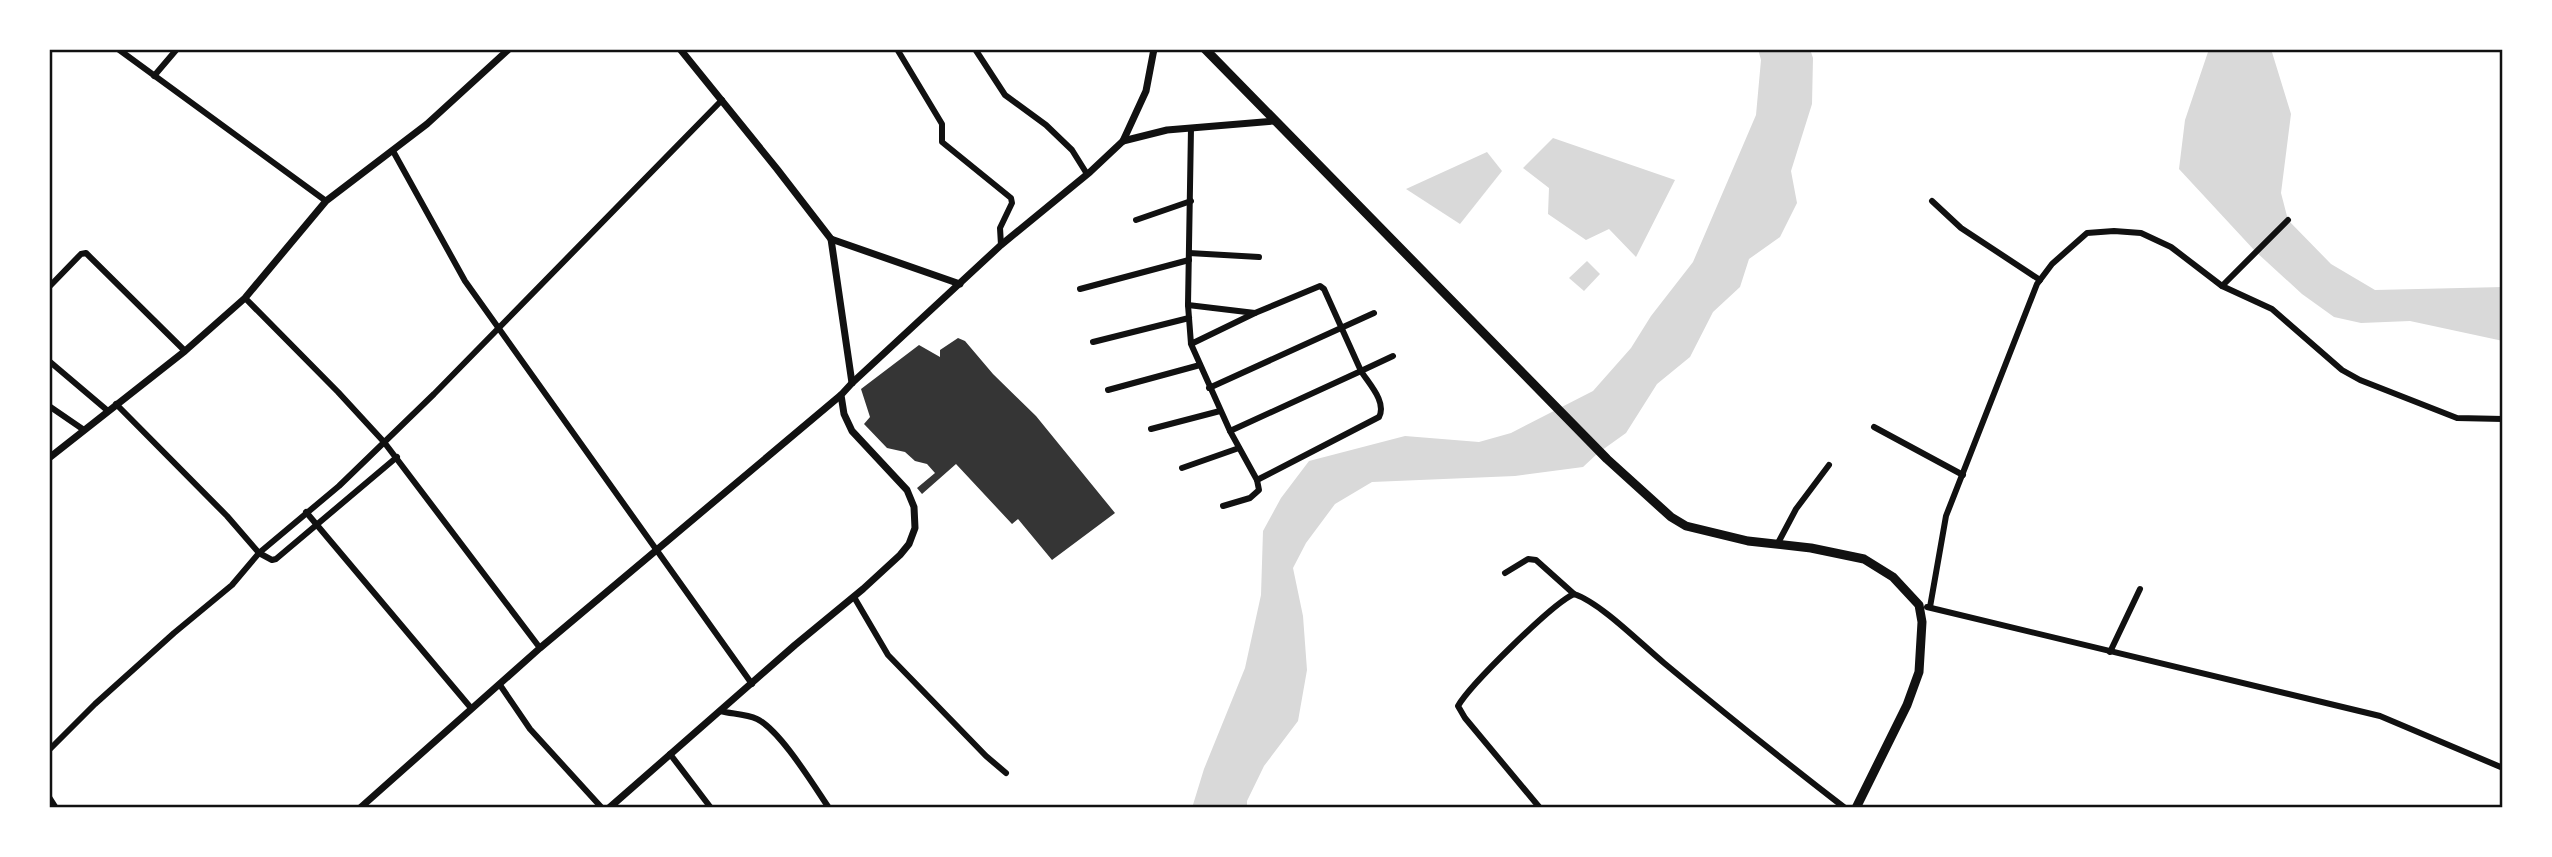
<svg xmlns="http://www.w3.org/2000/svg" width="2552" height="857" viewBox="0 0 2552 857" font-family="Rubik,sans-serif">
<rect width="100%" height="100%" fill="#fff"/>
<g fill="#d9d9d9">
<path d="M1758,49H1810L1813,58L1812,104L1791,171L1797,203L1780,237L1749,259L1740,287L1713,312L1690,357L1657,384L1626,433L1598,453L1583,467L1515,476L1372,482L1335,504L1306,543L1293,568L1303,616L1307,670L1298,721L1264,766L1247,801V808H1192L1204,769L1245,668L1261,595L1263,531L1281,498L1309,461L1405,436L1479,442L1511,433L1593,391L1631,348L1651,316L1693,262L1756,115L1761,60Z"/>
<path d="M2209,49H2271L2291,114L2281,193L2288,220L2331,264L2375,290L2503,287V341L2410,321L2361,323L2334,317L2302,294L2255,251L2179,169L2185,120Z"/>
<path d="M1553,138L1675,180L1636,257L1609,229L1586,240L1548,214L1549,188L1523,168Z"/>
<path d="M1487,152L1502,171L1460,224L1406,189Z"/>
<path d="M1587,261L1600,274L1584,291L1569,278Z"/>
</g>
<path fill="#353535" d="M958,338L965,341L993,374L1036,416L1115,513L1052,560L1018,519L1012,524L956,464L922,494L917,488L935,473L927,464L915,461L905,452L887,448L864,424L870,417L861,389L919,345L940,357V350Z"/>
<g fill="none" stroke-linecap="round" stroke-linejoin="round">
<g stroke="#111" stroke-width="6">
<path d="M118,49L326,201"/>
<path d="M897,49L942,124V142L1011,198L1012,203L1000,228L1001,245"/>
<path d="M975,49L1005,95L1046,125L1072,150L1087,174"/>
<path d="M154,76L177,49"/>
<path d="M1191,128L1188,305L1191,344L1230,431L1361,371L1324,289L1320,286L1255,313L1191,344"/>
<path d="M393,151L465,281L752,684"/>
<path d="M1932,201L1961,228L2040,280"/>
<path d="M1136,220L1191,201"/>
<path d="M1189,253L1259,257"/>
<path d="M2222,286L2288,220"/>
<path d="M49,287L81,254L86,253L185,351"/>
<path d="M1080,289L1189,260"/>
<path d="M245,298L338,392L384,442L540,648"/>
<path d="M1188,305L1255,313"/>
<path d="M1093,342L1189,318"/>
<path d="M49,361L108,411"/>
<path d="M1209,388L1374,313"/>
<path d="M1108,390L1200,365"/>
<path d="M116,404L227,516L259,553L272,560L276,559L397,457"/>
<path d="M49,406L84,430"/>
<path d="M1874,427L1963,475"/>
<path d="M1151,429L1220,411"/>
<path d="M1230,431L1257,480L1379,417C1387,402 1369,384 1361,371L1393,356"/>
<path d="M1182,468L1239,448"/>
<path d="M1223,506L1250,498L1259,490L1257,480"/>
<path d="M306,512L471,708"/>
<path d="M1778,543L1796,509L1829,465"/>
<path d="M1505,573L1528,559L1536,560L1574,594"/>
<path d="M854,597L888,655L986,756L1006,773"/>
<path d="M1927,607L2380,716L2503,768"/>
<path d="M1930,607L1946,516L2037,284L2052,264L2087,233L2114,231L2141,233L2171,247L2222,286L2272,309L2342,370L2360,380L2457,418L2503,419"/>
<path d="M2110,652L2140,589"/>
<path d="M500,685L530,729L602,808"/>
<path d="M720,711C732,714 746,714 757,719C780,730 814,786 829,808"/>
<path d="M49,750L95,704L174,633L232,585L259,553L339,486L434,394L722,100"/>
<path d="M670,754L711,808"/>
<path d="M49,797L56,808"/>
<path d="M1540,808L1465,718L1458,706C1470,685 1553,603 1574,594C1601,603 1641,644 1664,663C1723,712 1784,761 1845,808"/>
</g>
<g stroke="#111" stroke-width="7">
<path d="M680,49L777,169L831,239L960,284"/>
<path d="M1123,141L1146,91L1154,49"/>
<path d="M831,239L852,383"/>
<path d="M49,458L185,351L245,298L326,201L427,124L509,49"/>
<path d="M360,808L540,648L841,395"/>
<path d="M609,808L795,645L863,589L900,555L909,544L915,528L914,507L907,490L852,431L844,414L841,395L852,383L1001,245L1090,172L1123,141L1167,130L1274,121"/>
</g>
<path stroke="#111" stroke-width="9" d="M1205,49L1607,459L1671,517L1686,526L1748,541L1811,548L1864,559L1893,577L1919,605L1922,622L1919,672L1907,705L1856,808"/>
</g>
<rect width="2552" height="857" fill="none" stroke="#ffffff" stroke-width="102"/>
<rect x="51" y="51" width="2450" height="755" fill="none" stroke="#111" stroke-width="2.5"/>
</svg>
